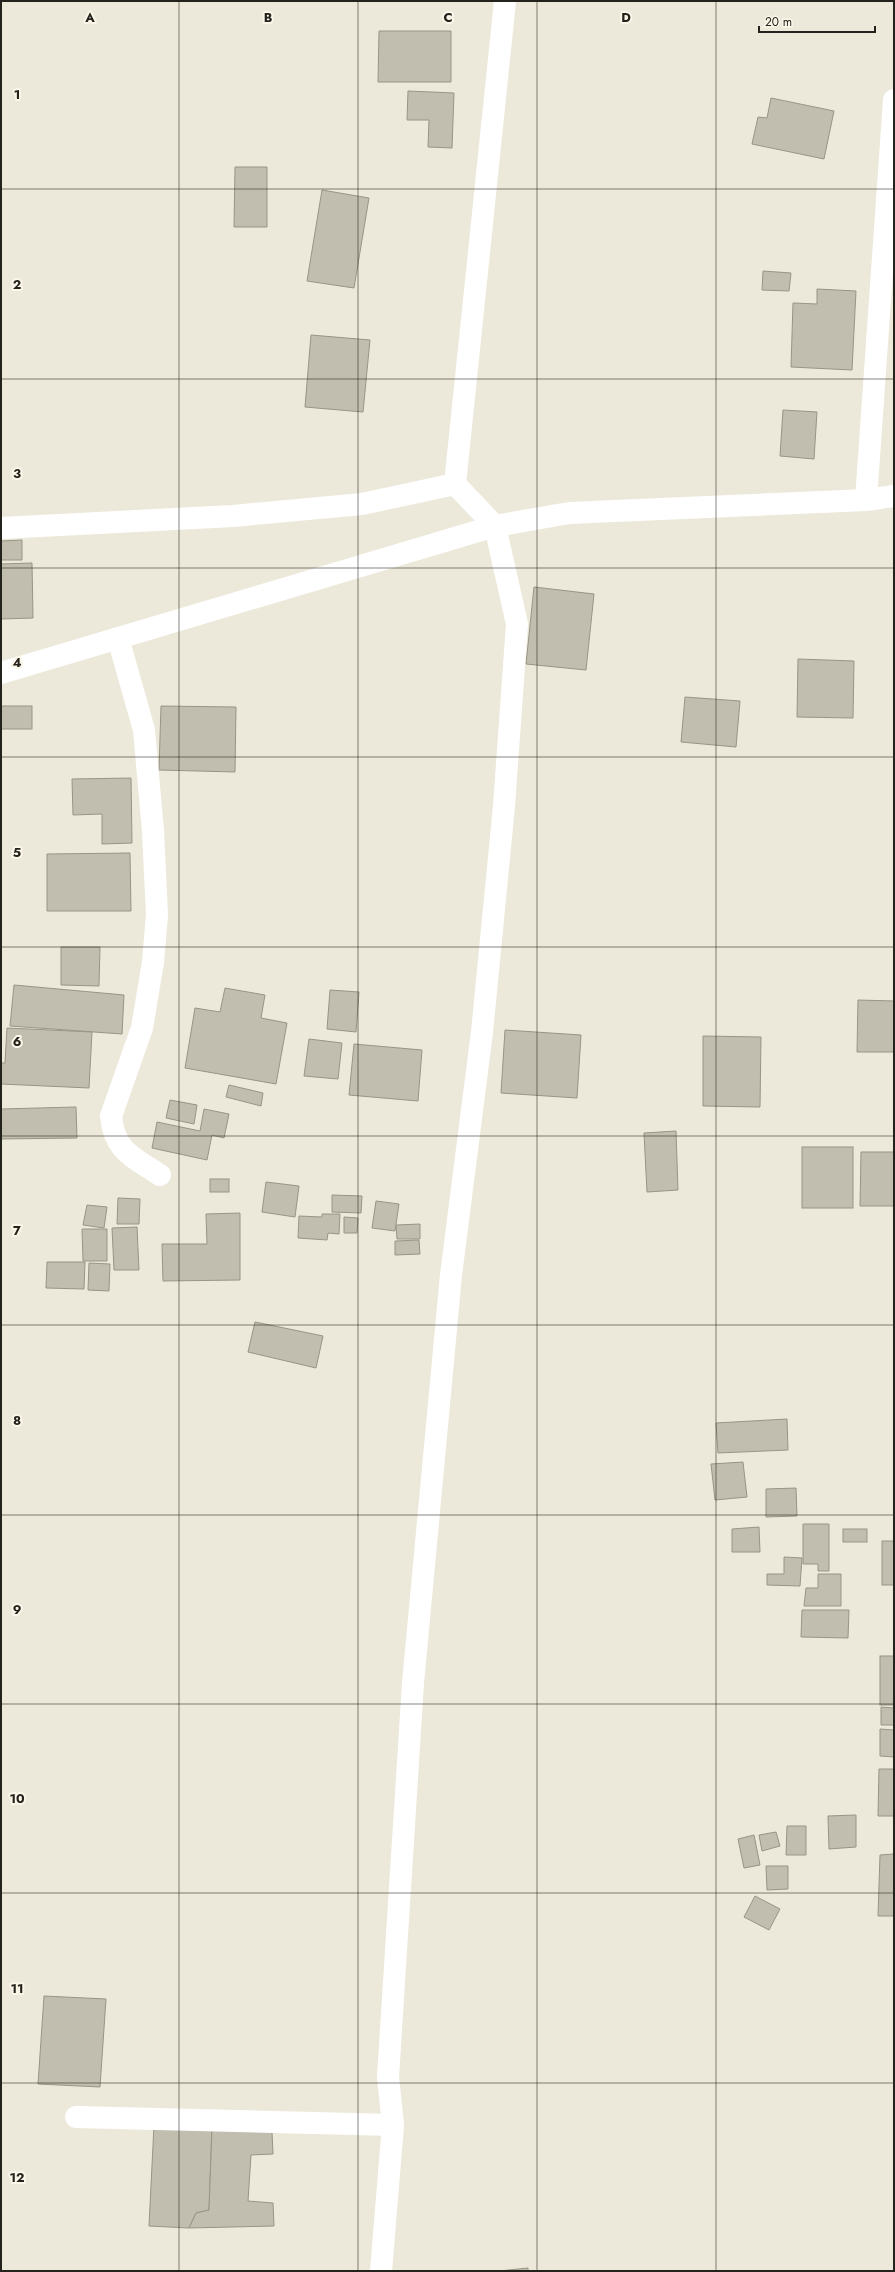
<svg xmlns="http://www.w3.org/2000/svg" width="895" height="2272" viewBox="0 0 895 2272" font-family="Jost,sans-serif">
<rect width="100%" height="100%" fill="#ede9da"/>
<g fill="#c1bdaf" stroke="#989486">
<path d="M379,31H451V82H378Z"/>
<path d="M408,91L454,93L452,148L428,147L429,120H407Z"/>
<path d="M771,98L834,111L824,159L752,144L758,117L767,118Z"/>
<path d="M235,167H267V227H234Z"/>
<path d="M322,190L369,198L354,288L307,281Z"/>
<path d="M763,271L791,273L789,291L762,290Z"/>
<path d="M817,289L856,291L852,370L791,367L793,303L817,304Z"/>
<path d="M311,335L370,340L363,412L305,407Z"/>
<path d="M783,410L817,412L814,459L780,456Z"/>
<path d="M22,540V560H1V541Z"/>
<path d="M32,563L33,618L1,619V564Z"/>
<path d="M534,587L594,594L586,670L526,664Z"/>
<path d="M798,659L854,661L853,718L797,717Z"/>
<path d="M685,697L740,701L736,747L681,742Z"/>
<rect x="1" y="706" width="31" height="23"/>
<path d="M161,706L236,707L235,772L159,770Z"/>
<path d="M131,778L132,843L102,844V814L73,815L72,779Z"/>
<path d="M130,853L131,911H47V854Z"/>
<path d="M61,947H100L99,986L61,985Z"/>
<path d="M14,985L124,995L122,1034L10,1026Z"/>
<path d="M225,988L265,995L261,1018L287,1023L276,1084L185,1068L195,1008L220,1012Z"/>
<path d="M330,990L359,992L356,1032L327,1029Z"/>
<path d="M858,1000L894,1001V1052H857Z"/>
<path d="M7,1028L92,1032L89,1088L1,1084V1063H5Z"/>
<path d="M505,1030L581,1035L577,1098L501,1093Z"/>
<path d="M703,1036L761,1037L760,1107L703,1106Z"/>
<path d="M309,1039L342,1043L338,1079L304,1076Z"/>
<path d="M354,1044L422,1050L418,1101L349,1095Z"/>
<path d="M229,1085L263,1093L261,1106L226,1097Z"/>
<path d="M170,1100L197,1105L194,1124L166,1118Z"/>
<path d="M76,1107L77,1138L1,1139V1109Z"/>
<path d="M204,1109L229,1114L224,1138L212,1135L207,1160L152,1148L157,1122L200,1131Z"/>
<path d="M676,1131L678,1190L647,1192L644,1133Z"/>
<rect x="802" y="1147" width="51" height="61"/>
<path d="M861,1152H894V1206H860Z"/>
<rect x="210" y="1179" width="19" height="13"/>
<path d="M266,1182L299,1186L295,1217L262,1212Z"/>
<path d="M332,1195L362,1196L361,1213L332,1212Z"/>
<path d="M118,1198L140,1199L139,1224H117Z"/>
<path d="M376,1201L399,1204L395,1231L372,1228Z"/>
<path d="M87,1205L107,1207L104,1228L83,1225Z"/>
<path d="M240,1213V1280L163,1281L162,1244H207L206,1214Z"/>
<path d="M322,1214H340L339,1234L328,1233L327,1240L298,1238L299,1216L322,1217Z"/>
<path d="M344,1217L358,1218L357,1233H344Z"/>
<path d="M420,1224V1239H397L396,1225Z"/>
<path d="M137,1227L139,1270H114L112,1228Z"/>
<path d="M82,1229H107V1261H83Z"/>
<path d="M419,1240L420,1254L395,1255V1241Z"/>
<path d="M47,1262H85L84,1289L46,1288Z"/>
<path d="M89,1263L110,1264L109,1291L88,1290Z"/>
<path d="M255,1322L323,1336L316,1368L248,1352Z"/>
<path d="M787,1419L788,1450L718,1453L716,1423Z"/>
<path d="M743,1462L747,1497L715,1500L711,1464Z"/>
<path d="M796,1488L797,1516L766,1517V1489Z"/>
<path d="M803,1524H829V1571H818V1564H803Z"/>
<path d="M759,1527L760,1552H732V1529Z"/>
<rect x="843" y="1529" width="24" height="13"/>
<rect x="882" y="1541" width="12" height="44"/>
<path d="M784,1557L802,1558L800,1586L767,1585V1574H784Z"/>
<path d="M818,1574H841V1606H804L806,1588H818Z"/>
<path d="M802,1610H849L848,1638L801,1637Z"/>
<rect x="880" y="1656" width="14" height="49"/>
<path d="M881,1707L894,1708V1725H881Z"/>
<path d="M880,1729L894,1730V1757L880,1756Z"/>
<path d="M879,1769H894V1816H878Z"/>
<path d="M856,1815V1847L829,1849L828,1816Z"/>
<path d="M787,1826H806V1855H786Z"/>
<path d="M776,1832L780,1846L762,1851L759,1835Z"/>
<path d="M754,1835L760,1865L744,1868L738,1839Z"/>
<path d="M894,1854V1916H878L880,1855Z"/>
<path d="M766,1866H788V1889L767,1890Z"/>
<path d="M755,1896L780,1909L769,1930L744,1917Z"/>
<path d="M44,1996L106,1999L100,2087L38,2084Z"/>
<path d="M154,2125L212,2127L209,2210L196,2213L189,2228L149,2226Z"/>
<path d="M212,2127L272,2132L273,2154L251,2155L248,2201L273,2203L274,2226L189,2228L196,2213L209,2210Z"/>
<path d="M528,2268V2271H499Z"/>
</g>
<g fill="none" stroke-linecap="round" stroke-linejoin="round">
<g stroke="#fff" stroke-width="22">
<path d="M455,484L505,1"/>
<path d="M866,500L894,100"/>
<path d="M1,528L233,516L362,504L455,484L495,526L517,624L504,806L482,1032L451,1275L413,1683L388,2077L393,2125L381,2271"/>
<path d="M118,638L144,730L153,831L157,915L153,962L142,1028L111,1116C114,1151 133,1157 160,1175"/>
<path d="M76,2117L393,2125"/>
</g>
<path stroke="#fff" stroke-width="22" d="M1,673L495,526L569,513L866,500L894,496"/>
</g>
<path fill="none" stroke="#23221c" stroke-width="1" stroke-opacity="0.55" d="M179,1V2271M358,1V2271M537,1V2271M716,1V2271M1,189H894M1,379H894M1,568H894M1,757H894M1,947H894M1,1136H894M1,1325H894M1,1515H894M1,1704H894M1,1893H894M1,2083H894"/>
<g font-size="13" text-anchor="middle" font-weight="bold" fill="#23221c" stroke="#fbf6e7" stroke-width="4" stroke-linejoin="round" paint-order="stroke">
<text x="90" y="22">A</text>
<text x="268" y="22">B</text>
<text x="448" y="22">C</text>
<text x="626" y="22">D</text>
<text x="17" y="99">1</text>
<text x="17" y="289">2</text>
<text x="17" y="478">3</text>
<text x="17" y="667">4</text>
<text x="17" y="857">5</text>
<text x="17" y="1046">6</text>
<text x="17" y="1235">7</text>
<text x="17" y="1425">8</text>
<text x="17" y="1614">9</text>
<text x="17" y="1803">10</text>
<text x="17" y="1993">11</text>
<text x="17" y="2182">12</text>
</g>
<rect width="895" height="2272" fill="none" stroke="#23221c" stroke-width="4"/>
<path d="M759 26v6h116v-6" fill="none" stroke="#23221c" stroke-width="2"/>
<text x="765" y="26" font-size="12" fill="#23221c" stroke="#fbf6e7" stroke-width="3" paint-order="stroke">20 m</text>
</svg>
